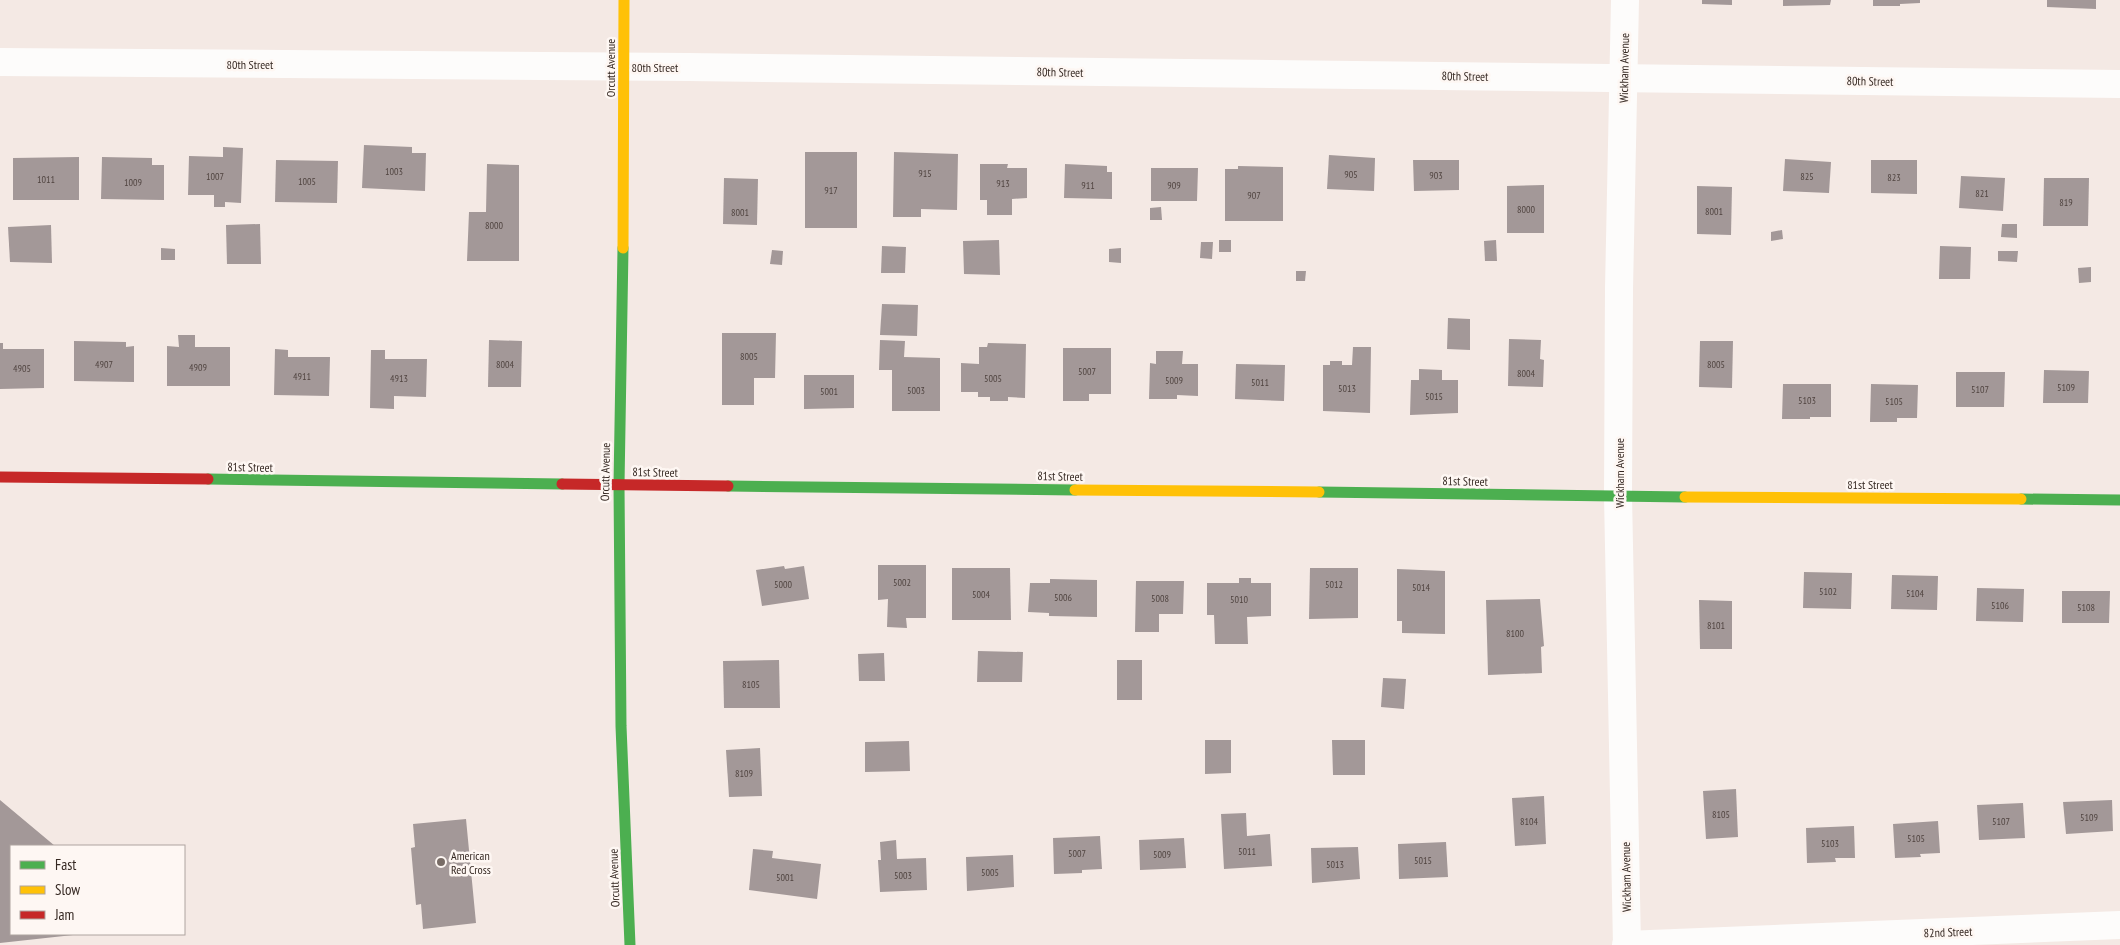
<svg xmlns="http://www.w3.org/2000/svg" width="2120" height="945" viewBox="0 0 2120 945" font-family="'PT Sans Narrow',sans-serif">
<rect width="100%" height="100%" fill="#f4e9e4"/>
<g fill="#a39898">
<path d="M1702,0H1732V5L1702,4Z"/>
<path d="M1783,0H1831L1830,5L1783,6Z"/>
<path d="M1873,0H1920V3L1900,4V6H1873Z"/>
<path d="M2047,0H2096V9L2047,7Z"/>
<path d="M364,145L412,147V153H426L425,191L362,188Z"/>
<path d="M223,147L243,148L241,203L225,202V207H214V195H188L189,156L223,157Z"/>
<rect x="805" y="152" width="52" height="76"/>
<path d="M894,152L958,154L957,210L921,209V217H893Z"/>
<path d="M1329,155L1375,158L1374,191L1327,189Z"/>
<path d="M79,157V200H13V158Z"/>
<path d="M102,157L152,158V165H164V200L101,199Z"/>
<path d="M1785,159L1831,162L1829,193L1783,191Z"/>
<path d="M276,160L338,161L337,203L275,202Z"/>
<path d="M1413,160H1459V190L1414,191Z"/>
<path d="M1871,160H1917V194L1871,193Z"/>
<path d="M487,164L519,165V261H467L469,212H486Z"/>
<path d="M980,164H1008L1007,168H1027V198L1012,199V215H987V200H980Z"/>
<path d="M1065,164L1107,166V172H1112V199L1064,198Z"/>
<path d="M1238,166L1283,167V221H1225V169H1238Z"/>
<path d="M1151,168H1198L1197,201H1151Z"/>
<path d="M1961,176L2005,178L2003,211L1959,208Z"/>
<path d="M724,178L758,179L757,225L723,224Z"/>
<path d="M2044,178H2089L2088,226H2043Z"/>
<path d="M1544,185V233H1507V186Z"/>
<path d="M1697,186L1732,187L1731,235L1697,234Z"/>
<path d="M1161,207L1162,220H1150V208Z"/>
<path d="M260,224L261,264H227L226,225Z"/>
<path d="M2002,224H2017V238L2001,237Z"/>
<path d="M51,225L52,263L10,262L8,227Z"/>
<path d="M1782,230L1783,239L1771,241V232Z"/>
<path d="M999,240L1000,275L964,274L963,241Z"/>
<rect x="1219" y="240" width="12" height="12"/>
<path d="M1496,240L1497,261H1485L1484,241Z"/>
<path d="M1201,242H1213L1212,259L1200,258Z"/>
<path d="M882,246L906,247L905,273H881Z"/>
<path d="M1940,246L1971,247L1970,279H1939Z"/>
<path d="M161,248L175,249V260H161Z"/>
<path d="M1121,248V263L1109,262V249Z"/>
<path d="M772,250L783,251L782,265L770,264Z"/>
<path d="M1998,251H2018L2017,262L1998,261Z"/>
<path d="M2091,267V282L2079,283L2078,268Z"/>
<path d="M1296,271H1306L1305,281H1296Z"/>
<path d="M882,304L918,305L917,336L880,335Z"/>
<path d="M1448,318L1470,319V350L1447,349Z"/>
<path d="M722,333H776L775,378H754V405H722Z"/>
<path d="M178,335H195V347H230V386H167V346L179,347Z"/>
<path d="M1509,339L1541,340L1540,359L1544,360L1543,387L1508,386Z"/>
<path d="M489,340L522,341L521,387H488Z"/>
<path d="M880,340L905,341L904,357L940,358V411H892V370H879Z"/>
<path d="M74,341L126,342V347L134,346V382L74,381Z"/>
<path d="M1700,341H1733L1732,388L1699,387Z"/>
<path d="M0,343H3V349H44V388L0,389Z"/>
<path d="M988,343L1026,344L1025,398L1008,397V401H990V397H978V392H961V363L979,364V347H987Z"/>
<path d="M1353,347H1371L1370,413L1323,411V365H1330V361H1342V365H1352Z"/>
<path d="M1063,348H1111V394H1089V401H1063Z"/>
<path d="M275,349L288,350V357H330L329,396L274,395Z"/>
<path d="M371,350H385V359H427L426,397L394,396V409L370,408Z"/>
<path d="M1156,351H1183L1182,364H1198V396L1177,395V399H1149L1150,363L1156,364Z"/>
<path d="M1236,364L1285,365L1284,401L1235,399Z"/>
<path d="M1419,369L1442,370V380H1458V413L1410,415L1411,380H1419Z"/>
<path d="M2044,370L2089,371L2088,403H2043Z"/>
<path d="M1956,372H2005L2004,407H1956Z"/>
<path d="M804,375H854V408L804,409Z"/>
<path d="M1783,384H1831V417H1810V419H1782Z"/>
<path d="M1871,384L1918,385L1917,418H1897V422H1870Z"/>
<path d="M878,565H926V618H906L907,628L887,627L888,599L878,600Z"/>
<path d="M784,566L785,569L804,566L809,599L762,606L756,570Z"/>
<path d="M952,568H1010L1011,620H952Z"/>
<path d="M1310,568H1358V618L1309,619Z"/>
<path d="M1397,569L1445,571V634L1402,633V621H1397Z"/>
<path d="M1804,572L1852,573L1851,609L1803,608Z"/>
<path d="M1892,575L1938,576L1937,610L1891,609Z"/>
<path d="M1239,578H1251V583H1271V616L1247,617L1248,644H1215L1214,615H1207V583H1239Z"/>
<path d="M1050,579L1097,580V617L1049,616V613L1028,612L1030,583H1050Z"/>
<path d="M1136,581H1184L1183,614H1159V632H1135Z"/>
<path d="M1977,588L2024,589L2023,622L1976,621Z"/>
<path d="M2062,591H2110L2109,623H2062Z"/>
<path d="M1540,599L1544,646L1541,647L1542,673L1488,675L1486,600Z"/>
<path d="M1699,600L1732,601V649H1700Z"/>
<path d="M978,651L1023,652L1022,682H977Z"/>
<path d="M884,653L885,681H859L858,654Z"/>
<path d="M779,660L780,708H724L723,661Z"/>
<rect x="1117" y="660" width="25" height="40"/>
<path d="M1383,678L1406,679L1404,709L1381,707Z"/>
<path d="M1205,740H1231V773L1205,774Z"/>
<path d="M1332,740H1365V775H1333Z"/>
<path d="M909,741L910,771L865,772V742Z"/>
<path d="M760,748L762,796L729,797L726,750Z"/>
<path d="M1736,789L1738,837L1706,839L1703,791Z"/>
<path d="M1544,796L1546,844L1515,846L1512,798Z"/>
<path d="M0,800L55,846H11V934L73,935L0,943Z"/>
<path d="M2112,800L2113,831L2066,834L2063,802Z"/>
<path d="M2023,803L2025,838L1979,840L1977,805Z"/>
<path d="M1246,813L1247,836L1270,834L1272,866L1224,869L1221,814Z"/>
<path d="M466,819L476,923L423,929L421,904L416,905L411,848L415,847L413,824Z"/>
<path d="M1938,821L1940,853L1920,854L1921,857L1895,858L1893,824Z"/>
<path d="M1854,826L1855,858H1835L1836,862L1807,863L1806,828Z"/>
<path d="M1100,836L1102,869L1082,870V873L1054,874L1053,838Z"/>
<path d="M1184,838L1186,868L1140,870L1139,840Z"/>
<path d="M896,840L897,859L926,858L927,890L880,892L878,860H881L880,842Z"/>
<path d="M1446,842L1448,877L1399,879L1398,844Z"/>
<path d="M1358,847L1360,879L1312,883L1311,848Z"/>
<path d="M753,849L773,851L772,858L821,864L817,899L749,890Z"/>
<path d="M1013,855L1014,887L967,891L966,857Z"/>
</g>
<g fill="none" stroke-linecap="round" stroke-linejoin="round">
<g stroke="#fdfcfb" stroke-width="28">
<path d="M1625,0L1619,289L1618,496L1627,945"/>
<path d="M0,62L688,67L2120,84"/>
<path d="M1626,945L2120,925"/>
</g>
<g stroke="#4caf50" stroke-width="11">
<path d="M623,248L619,485L621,726L630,945"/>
<path d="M208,479L562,484"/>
<path d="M728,486L1075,490"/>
<path d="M1319,492L1685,497"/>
<path d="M2021,499L2120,500"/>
</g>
<g stroke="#ffc107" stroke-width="11">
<path d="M623,248L624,0"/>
<path d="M1075,490L1319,492"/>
<path d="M1685,497L2021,499"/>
</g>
<g stroke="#c62828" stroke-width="11">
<path d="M0,477L208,479"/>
<path d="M562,484L728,486"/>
</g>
</g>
<circle fill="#786c66" stroke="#fef7f3" stroke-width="2" cx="441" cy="862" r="5"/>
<g text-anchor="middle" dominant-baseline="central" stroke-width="5" stroke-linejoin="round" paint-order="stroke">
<g font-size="10" fill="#504440">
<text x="394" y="171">1003</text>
<text x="925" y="173">915</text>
<text x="1351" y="174">905</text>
<text x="1436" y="175">903</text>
<text x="215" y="176">1007</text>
<text x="1807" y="176">825</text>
<text x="1894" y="177">823</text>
<text x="46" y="179">1011</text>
<text x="307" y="181">1005</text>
<text x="133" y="182">1009</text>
<text x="1003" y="183">913</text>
<text x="1088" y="185">911</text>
<text x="1174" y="185">909</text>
<text x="831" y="190">917</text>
<text x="1982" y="193">821</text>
<text x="1254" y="195">907</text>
<text x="2066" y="202">819</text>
<text x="1526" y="209">8000</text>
<text x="1714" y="211">8001</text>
<text x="740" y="212">8001</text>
<text x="494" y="225">8000</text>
<text x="749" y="356">8005</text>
<text x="104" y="364">4907</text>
<text x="505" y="364">8004</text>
<text x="1716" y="364">8005</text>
<text x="198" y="367">4909</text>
<text x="22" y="368">4905</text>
<text x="1087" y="371">5007</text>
<text x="1526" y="373">8004</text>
<text x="302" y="376">4911</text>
<text x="399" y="378">4913</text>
<text x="993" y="378">5005</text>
<text x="1174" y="380">5009</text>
<text x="1260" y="382">5011</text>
<text x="2066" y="387">5109</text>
<text x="1347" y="388">5013</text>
<text x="1980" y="389">5107</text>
<text x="916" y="390">5003</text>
<text x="829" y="391">5001</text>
<text x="1434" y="396">5015</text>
<text x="1807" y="400">5103</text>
<text x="1894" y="401">5105</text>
<text x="902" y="582">5002</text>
<text x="783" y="584">5000</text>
<text x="1334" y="584">5012</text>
<text x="1421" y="587">5014</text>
<text x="1828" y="591">5102</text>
<text x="1915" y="593">5104</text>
<text x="981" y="594">5004</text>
<text x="1063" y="597">5006</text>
<text x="1160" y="598">5008</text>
<text x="1239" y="599">5010</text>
<text x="2000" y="605">5106</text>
<text x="2086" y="607">5108</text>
<text x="1716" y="625">8101</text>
<text x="1515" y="633">8100</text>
<text x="751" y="684">8105</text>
<text x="744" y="773">8109</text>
<text x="1721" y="814">8105</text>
<text x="2089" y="817">5109</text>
<text x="1529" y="821">8104</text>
<text x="2001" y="821">5107</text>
<text x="1916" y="838">5105</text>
<text x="1830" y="843">5103</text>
<text x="1247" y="851">5011</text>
<text x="1077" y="853">5007</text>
<text x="1162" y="854">5009</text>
<text x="1423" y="860">5015</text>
<text x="1335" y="864">5013</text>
<text x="990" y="872">5005</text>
<text x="903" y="875">5003</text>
<text x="785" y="877">5001</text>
</g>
<g font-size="12" fill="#352822" stroke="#fef7f3">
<text x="250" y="64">80th Street</text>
<text x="655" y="67">80th Street</text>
<text transform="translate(610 68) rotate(-90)">Orcutt Avenue</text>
<text transform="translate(1624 68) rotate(-89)">Wickham Avenue</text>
<text transform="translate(1060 72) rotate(1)">80th Street</text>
<text transform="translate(1465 76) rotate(1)">80th Street</text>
<text transform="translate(1870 81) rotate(1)">80th Street</text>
<text transform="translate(250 467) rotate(1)">81st Street</text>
<text transform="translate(605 472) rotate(-89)">Orcutt Avenue</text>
<text transform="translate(655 472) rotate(1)">81st Street</text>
<text transform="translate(1619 473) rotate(-90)">Wickham Avenue</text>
<text transform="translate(1060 476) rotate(1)">81st Street</text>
<text transform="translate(1465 481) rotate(1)">81st Street</text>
<text x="1870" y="484">81st Street</text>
<text transform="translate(1626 877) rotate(-91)">Wickham Avenue</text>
<text transform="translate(614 878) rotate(-92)">Orcutt Avenue</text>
<text transform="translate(1948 932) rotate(-2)">82nd Street</text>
</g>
<g font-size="12" fill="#352822" stroke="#fef7f3" text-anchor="start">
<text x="451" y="855">American<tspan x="451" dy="14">Red Cross</tspan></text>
</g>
</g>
<rect x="10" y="845" width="175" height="90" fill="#fef7f3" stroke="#aea49f"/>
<rect x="20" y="861" width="25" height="8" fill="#4caf50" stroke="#aea49f"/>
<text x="55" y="870" font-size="15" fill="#352822">Fast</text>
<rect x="20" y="886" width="25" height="8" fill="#ffc107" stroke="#aea49f"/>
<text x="55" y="895" font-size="15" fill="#352822">Slow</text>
<rect x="20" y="911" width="25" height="8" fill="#c62828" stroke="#aea49f"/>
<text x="55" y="920" font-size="15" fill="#352822">Jam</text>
</svg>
